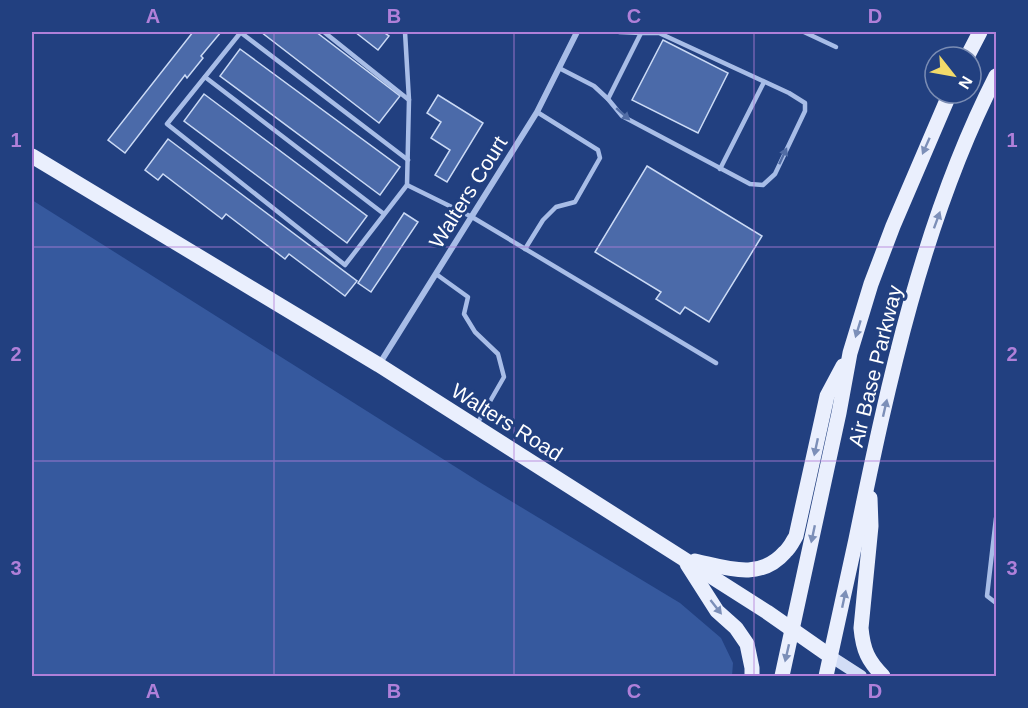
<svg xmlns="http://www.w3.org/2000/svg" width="1028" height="708" viewBox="0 0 1028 708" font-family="Helvetica,sans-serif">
<rect width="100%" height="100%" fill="#224080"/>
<path fill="#36599e" d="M32,200L481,483L680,603L721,638L733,663L732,676H32Z"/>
<g fill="#4b6aa9" stroke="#cbdaf5" stroke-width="1.5">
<path d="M193,32H221L201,56L203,58L187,78L185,75L125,153L108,140Z"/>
<path d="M261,32H316L400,96L379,123Z"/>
<path d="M355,32H383L389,36L378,50Z"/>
<path d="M663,40L728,73L698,133L632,100Z"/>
<path d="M240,49L400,167L380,195L220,76Z"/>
<path d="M204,94L367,216L347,243L184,121Z"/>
<path d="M438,95L483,123L447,182L435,175L450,150L431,138L441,122L427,113Z"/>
<path d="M168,139L357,281L345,296L289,254L285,259L226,214L222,219L163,174L158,180L145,170Z"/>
<path d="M647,166L762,236L709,322L685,307L680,314L656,299L661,292L595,252Z"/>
<path d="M404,213L418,222L371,292L358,283Z"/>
</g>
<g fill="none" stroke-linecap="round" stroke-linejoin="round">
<g stroke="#a8bde7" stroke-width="4.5">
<path d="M240,32L408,160"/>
<path d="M241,32L167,124L345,265L407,185L409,100L405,32"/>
<path d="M324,32L409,100"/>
<path d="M804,32L836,47"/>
<path d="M559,68L594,86L608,99L622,116L750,184L763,185L775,174L805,111V103L789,93L659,33H641L619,32"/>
<path d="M205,77L384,214"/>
<path d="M608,99L641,33"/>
<path d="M720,169L764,82"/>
<path d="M407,185L472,217L716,363"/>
<path d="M525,249L543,220L556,207L575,202L600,158L598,150L537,112"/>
<path d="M436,274L468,297L464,314L475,332L498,354L504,377L477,424"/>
<path d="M996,518L987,596L996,603"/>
</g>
<path stroke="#a8bde7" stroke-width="6" d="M380,363L537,112L577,32"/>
<path stroke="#d2ddf6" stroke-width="12" d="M830,656L861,676"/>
<g stroke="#eaeffd" stroke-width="15">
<path d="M967,57L980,32"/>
<path d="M32,156L379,365L767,612L830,656"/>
<path d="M870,498L871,526L861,628C863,650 868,661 883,676"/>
<path d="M695,561C727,568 760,581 785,552C790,548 793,541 796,536L827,396L843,366"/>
<path d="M687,564L717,611L736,628L747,644L752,668V676"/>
<path d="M782,676L839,413L850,353L871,284L893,226L950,93"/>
<path d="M826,676C836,631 846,585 856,539C888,383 923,219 996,76"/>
</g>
</g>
<defs><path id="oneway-solid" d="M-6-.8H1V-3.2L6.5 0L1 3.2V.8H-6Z" transform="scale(1.5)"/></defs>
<g fill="#516ca4">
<use href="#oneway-solid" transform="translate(623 114) rotate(41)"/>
<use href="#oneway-solid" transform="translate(783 156) rotate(-65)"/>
</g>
<g fill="#7c8fb8">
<use href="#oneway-solid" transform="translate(926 146) rotate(114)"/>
<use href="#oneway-solid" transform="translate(937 220) rotate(-70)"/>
<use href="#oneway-solid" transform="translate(858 329) rotate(107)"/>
<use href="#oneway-solid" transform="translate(885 408) rotate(-77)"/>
<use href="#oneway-solid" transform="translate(816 447) rotate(102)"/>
<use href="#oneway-solid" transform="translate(813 534) rotate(102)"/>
<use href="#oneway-solid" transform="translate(844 599) rotate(-78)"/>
<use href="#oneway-solid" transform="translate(716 607) rotate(52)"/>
<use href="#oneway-solid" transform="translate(787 653) rotate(103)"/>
</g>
<path fill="none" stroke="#b080d9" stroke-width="1.5" stroke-opacity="0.55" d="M274,32V676M514,32V676M754,32V676M32,247H996M32,461H996"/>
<g text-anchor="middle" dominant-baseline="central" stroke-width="6" stroke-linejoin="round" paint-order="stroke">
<g font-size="21" fill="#fff" stroke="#224080">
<text transform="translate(468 192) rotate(-58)">Walters Court</text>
<text transform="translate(875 366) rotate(-76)">Air Base Parkway</text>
<text transform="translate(507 422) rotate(32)">Walters Road</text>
</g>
</g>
<rect width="1028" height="708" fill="none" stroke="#224080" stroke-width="66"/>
<g transform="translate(953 75) rotate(121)"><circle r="28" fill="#224080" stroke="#7a8cb3" stroke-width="1.5"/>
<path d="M0-4.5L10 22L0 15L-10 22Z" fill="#f3db6a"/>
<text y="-9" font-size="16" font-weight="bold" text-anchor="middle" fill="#ffffff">N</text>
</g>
<rect x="33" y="33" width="962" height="642" fill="none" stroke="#b080d9" stroke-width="2"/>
<g font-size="20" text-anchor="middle" font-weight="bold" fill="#b080d9">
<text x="153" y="23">A</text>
<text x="394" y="23">B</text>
<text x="634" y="23">C</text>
<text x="875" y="23">D</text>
<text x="16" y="147">1</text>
<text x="1012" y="147">1</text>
<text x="16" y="361">2</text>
<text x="1012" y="361">2</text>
<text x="16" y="575">3</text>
<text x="1012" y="575">3</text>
<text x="153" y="698">A</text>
<text x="394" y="698">B</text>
<text x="634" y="698">C</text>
<text x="875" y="698">D</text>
</g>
</svg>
